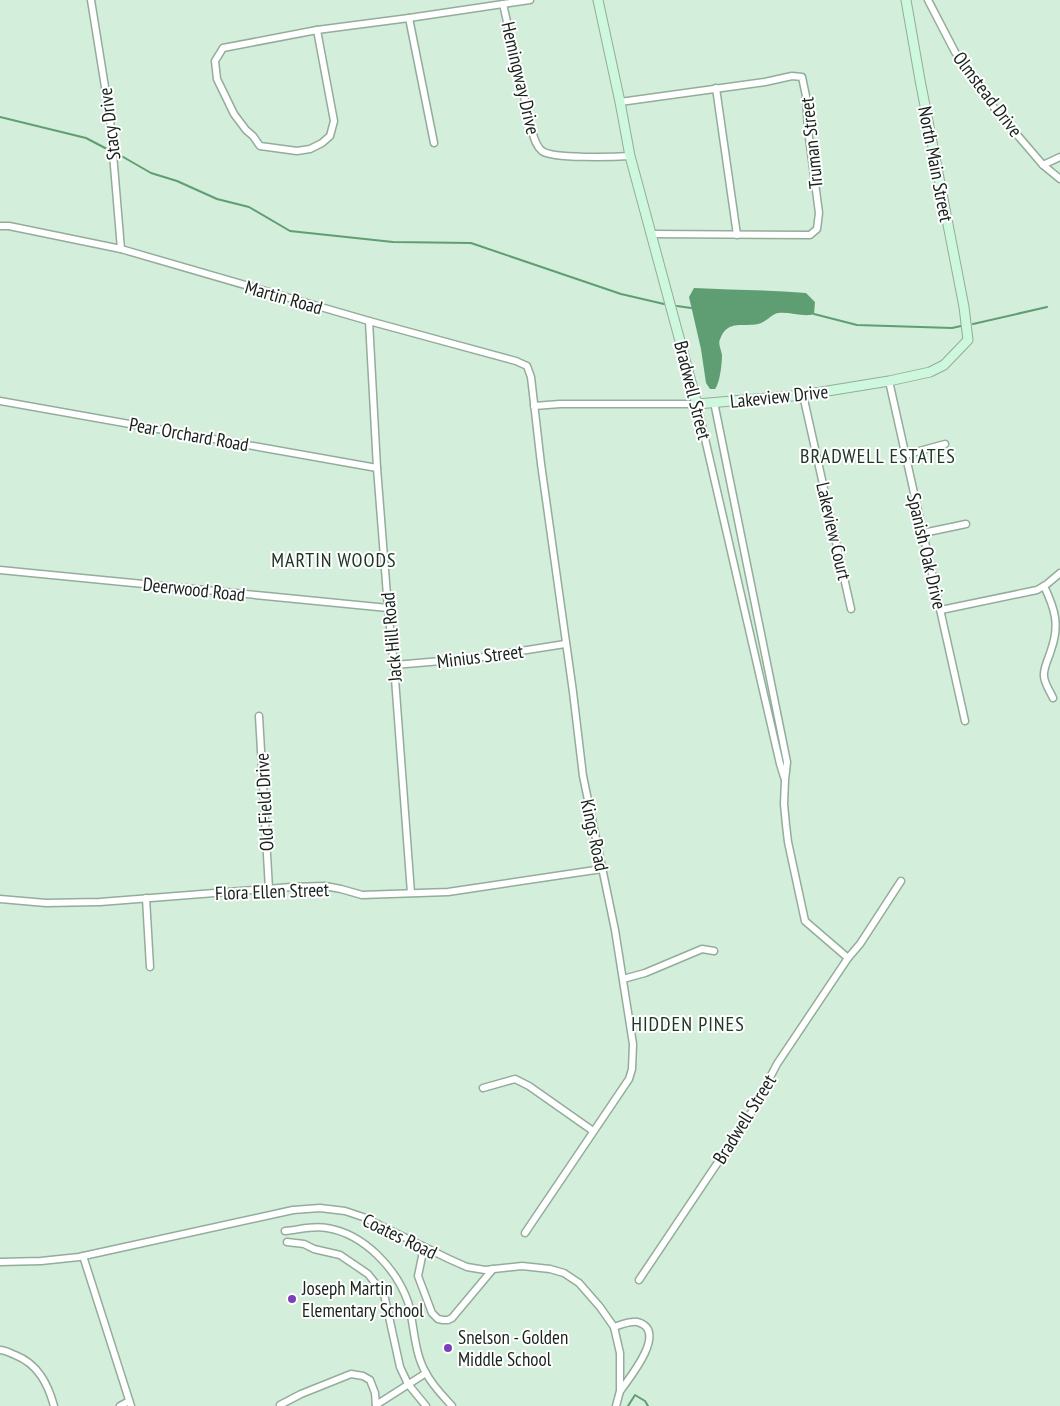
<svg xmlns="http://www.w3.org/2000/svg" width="1060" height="1406" viewBox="0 0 1060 1406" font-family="'PT Sans Narrow',sans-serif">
<rect width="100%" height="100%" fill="#d3eeda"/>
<path fill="#5e9e72" d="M694,288C732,290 769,290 806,293L815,302L814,314C804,318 785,310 775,314C770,316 766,322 758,324C744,327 728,320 721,337C717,344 721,348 722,355C722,363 720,383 715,389H710L706,383L701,349L689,297Z"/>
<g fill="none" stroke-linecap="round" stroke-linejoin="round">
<g stroke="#5e9e72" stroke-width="2">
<path d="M0,117L86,138L107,149"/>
<path d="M118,154L151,173L177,181L217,199L249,207L290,231L393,242L471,243L621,294L664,304"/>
<path d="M677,306L691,308"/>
<path d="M814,314L857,325L952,328L961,326"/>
<path d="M973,324L1047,307"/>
<path d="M628,1406L635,1395L645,1401L648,1406"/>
</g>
<defs>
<g id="street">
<path d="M91,0L110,118L121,249"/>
<path d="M928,0L955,52L995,109L1043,165L1060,179"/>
<path d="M503,4L532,131C534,138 536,146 542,151C553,159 614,157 630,156"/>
<path d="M409,18L434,143"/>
<path d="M317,30L334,121L330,136L322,143L310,149L297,151L260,146L253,136L246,130L234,114L217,79L215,61L223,48Z"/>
<path d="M317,30L409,18L530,0"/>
<path d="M716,88L737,235"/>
<path d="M620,102L765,82L792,76L802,77L806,96L808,130L819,213L817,229L810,235L652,234"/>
<path d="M1043,165L1060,157"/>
<path d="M0,226H9L121,249L369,321L516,361L527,366L531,377L541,464L573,692L583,776L615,930L633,1044L632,1069L629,1079L525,1233"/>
<path d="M369,321L377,468L388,608L394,665L411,893"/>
<path d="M889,381L965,721"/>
<path d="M803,395L851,609"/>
<path d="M0,401L377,468"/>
<path d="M534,406L560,404H697L780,764L784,777"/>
<path d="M905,455L945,444"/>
<path d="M923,533L966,524"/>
<path d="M0,570L388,608"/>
<path d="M1044,586C1055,609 1060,625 1051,650C1049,658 1043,668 1044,676C1044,683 1050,691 1053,698"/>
<path d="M941,610L1037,590L1047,584L1060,573"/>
<path d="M394,665L477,658L565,644"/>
<path d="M259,716L269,889"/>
<path d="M146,898L150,967"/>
<path d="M0,899L46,903L100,902L291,887L325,886L341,889L362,895L448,892L602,869"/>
<path d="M848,958L860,944L901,881"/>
<path d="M623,979L645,973L702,949L714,951"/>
<path d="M483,1088L515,1079L529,1086L593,1131"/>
<path d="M285,1231C299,1230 312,1225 327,1228C364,1234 396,1268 408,1302C410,1308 411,1315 412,1321C415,1339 417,1358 426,1373C432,1385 443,1396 452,1406"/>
<path d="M287,1242L304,1244L314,1249L340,1255L368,1274L384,1294L400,1367L408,1384L426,1406"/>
<path d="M424,1247L418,1276L432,1313L438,1319L443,1320H448L452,1318L493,1269"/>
<path d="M83,1256L131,1406"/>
<path d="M0,1262L41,1261L79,1257L293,1210L320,1208L345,1211L363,1217L449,1259L467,1267L485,1270L522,1266L550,1269L564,1273L579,1283L600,1307L614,1327L620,1353V1391L616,1406"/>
<path d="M639,1280L753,1110L777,1064L848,958L805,921L788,842L786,825L784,804L785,780L787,762L714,402"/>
<path d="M614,1327C620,1325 627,1322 633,1322C637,1321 641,1323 644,1325C662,1338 630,1377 621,1390"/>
<path d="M0,1350C5,1350 10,1353 15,1355C38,1364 48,1384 54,1406"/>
<path d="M280,1405L301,1394L351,1374L363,1376L370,1380L375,1393L376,1406"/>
<path d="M376,1405L426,1373"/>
<path d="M120,1406L129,1401"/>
</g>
<path id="secondary" d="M598,0L620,102L630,156L697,404L803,395L889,381L930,372L944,365L968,340L964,307L920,80L906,0"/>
</defs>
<use href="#street" stroke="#93ad9a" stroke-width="9"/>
<use href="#secondary" stroke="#93ad9a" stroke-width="11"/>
<use href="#street" stroke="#fff" stroke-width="6"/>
<use href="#secondary" stroke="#cef8dd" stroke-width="9"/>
</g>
<g fill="#7b41b7" stroke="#fff" stroke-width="2">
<circle cx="292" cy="1299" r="5"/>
<circle cx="448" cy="1348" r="5"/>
</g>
<g text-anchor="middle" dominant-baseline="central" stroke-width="4" stroke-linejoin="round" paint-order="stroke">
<g font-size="19" fill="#18221b" stroke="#fff">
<text transform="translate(521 78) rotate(77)">Hemingway Drive</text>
<text transform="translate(988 94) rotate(53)">Olmstead Drive</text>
<text transform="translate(109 124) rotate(-97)">Stacy Drive</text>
<text transform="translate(811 143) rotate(-96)">Truman Street</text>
<text transform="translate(936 164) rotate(79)">North Main Street</text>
<text transform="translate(284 297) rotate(16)">Martin Road</text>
<text transform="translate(693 390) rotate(76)">Bradwell Street</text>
<text transform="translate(779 396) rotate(-6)">Lakeview Drive</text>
<text transform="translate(189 434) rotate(10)">Pear Orchard Road</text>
<text transform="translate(834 531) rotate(77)">Lakeview Court</text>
<text transform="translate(927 551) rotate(77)">Spanish Oak Drive</text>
<text transform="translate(194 589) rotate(6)">Deerwood Road</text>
<text transform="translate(391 637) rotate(-95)">Jack Hill Road</text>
<text transform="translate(480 656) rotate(-7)">Minius Street</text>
<text transform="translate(264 802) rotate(-93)">Old Field Drive</text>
<text transform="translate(595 835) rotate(78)">Kings Road</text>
<text transform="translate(272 891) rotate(-2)">Flora Ellen Street</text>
<text transform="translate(744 1119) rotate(-58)">Bradwell Street</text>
<text transform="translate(400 1236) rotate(26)">Coates Road</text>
</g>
<g font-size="19" fill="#18221b" stroke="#fff" text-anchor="start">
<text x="302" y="1288">Joseph Martin<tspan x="302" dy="22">Elementary School</tspan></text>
<text x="458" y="1337">Snelson - Golden<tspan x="458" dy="22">Middle School</tspan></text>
</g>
<g font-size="20" letter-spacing="1" fill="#203627" stroke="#fff">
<text x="878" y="456">BRADWELL ESTATES</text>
<text x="334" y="560">MARTIN WOODS</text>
<text x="688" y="1024">HIDDEN PINES</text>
</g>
</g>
</svg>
